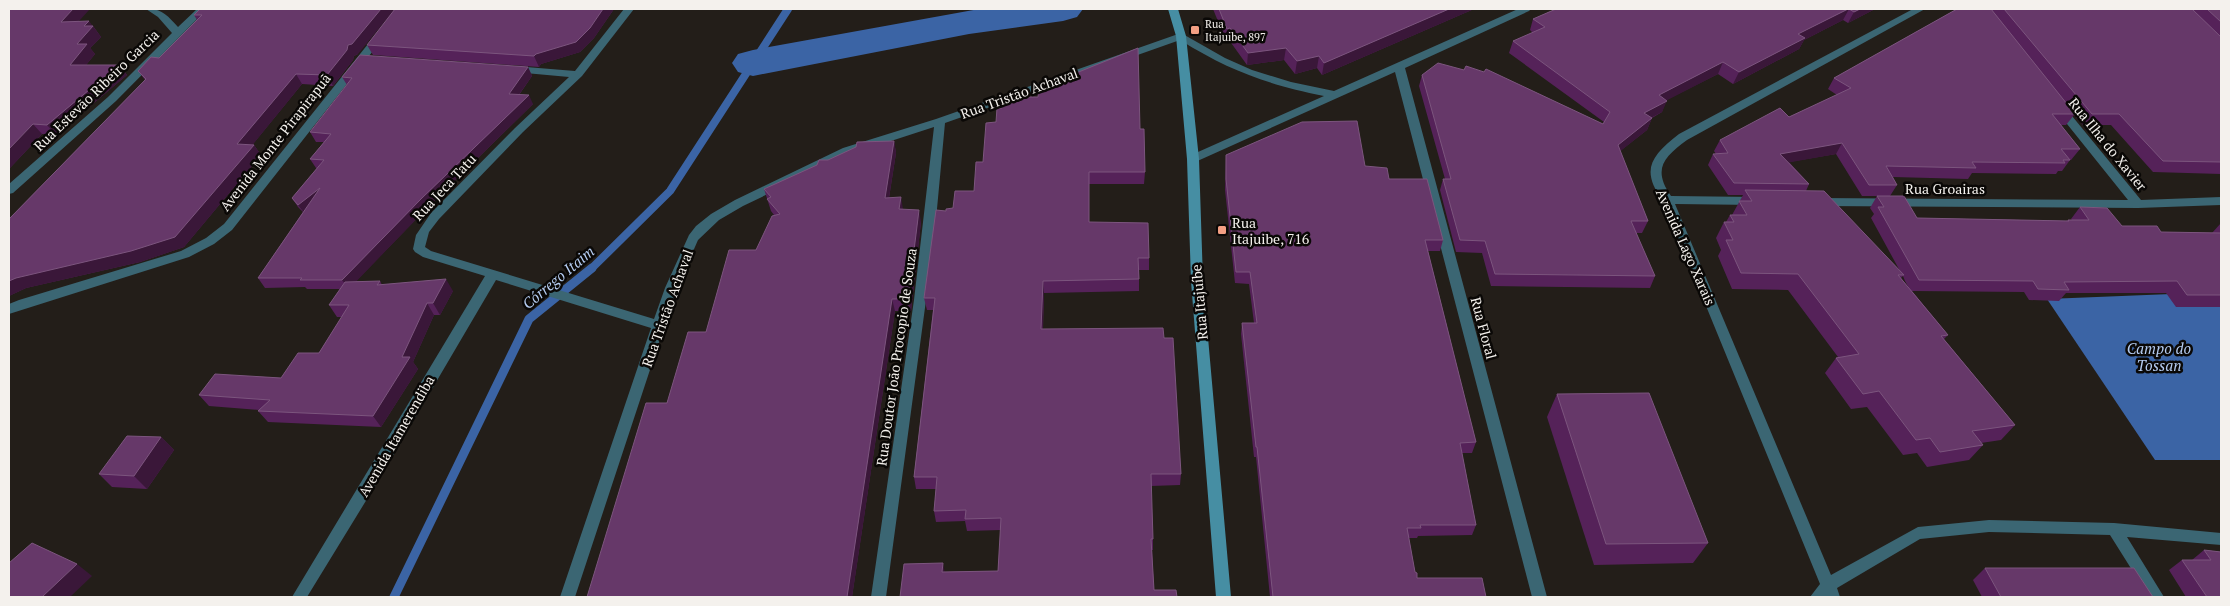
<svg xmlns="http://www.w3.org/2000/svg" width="2230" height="606" viewBox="0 0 2230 606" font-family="'PT Serif',serif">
<rect width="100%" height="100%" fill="#231e19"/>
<path fill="#3b64a5" d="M2221,292V460H2155L2047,299Z"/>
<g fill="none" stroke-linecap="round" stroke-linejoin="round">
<path stroke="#3b64a5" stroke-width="8" d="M591,269L670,191L788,9"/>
<path stroke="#3b64a5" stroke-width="9" d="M394,597L529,319L592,268"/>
<path fill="#3b64a5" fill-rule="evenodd" d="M979,9H1083L1077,17L1063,21L969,34L753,76L738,72L732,63L738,54L753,50Z"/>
<g fill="#3b6673" fill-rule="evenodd">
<path d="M146,9C162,8 168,16 178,27L197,9H207L116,101L13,193L9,194V184L108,97L172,33L158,17Z"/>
<path d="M396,9H406L232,230L214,244L189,257L9,314V304L19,300L181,251L206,238L224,224Z"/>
<path d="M624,9H634L582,76L523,132L439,219L429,232L425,247L431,251L654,319L665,288L689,235L696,226L711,214L735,200L843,148L936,119L1181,33L1225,58L1252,70L1291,82L1334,91L1518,9H1531L1529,11L1405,68L1547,597H1532L1395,72L1193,163L1189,162L1187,159L1189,156L1324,96C1266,84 1230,71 1180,40L945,123L934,241L886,597H871L914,300L934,127L851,154L743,206L719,220L698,240L677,288L575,597H560L651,328L496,280L375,486L307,597H292L485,276L423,257L415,252L413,249L416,235L431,213L515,128L569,77L514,72L509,69L514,66L575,71Z"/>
<path d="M1913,9H1925L1687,140C1664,157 1652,169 1671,196L1756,197L1762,201L1756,205L1675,204L1831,575L1918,527L1989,520L2114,523L2221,533V545L2127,537L2164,597H2149L2110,535L1989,532L1920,539L1837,588L1840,597H1810L1820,584L1663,201C1640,170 1651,156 1679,134Z"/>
<path d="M2059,104L2063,105L2141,200L2221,197V205L2138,208L1818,206L1812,202L1818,198L2128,200L2055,109L2054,107L2055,105Z"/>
</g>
<path fill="#468ea3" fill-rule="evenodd" d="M1168,9H1178L1186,36L1199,159L1203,281L1231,597H1216L1191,281L1187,159L1176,36Z"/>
</g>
<g fill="#552259" fill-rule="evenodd">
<path d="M200,9L358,54L354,56L353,60L333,86L302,84L253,144L254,145L261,155L184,247L140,262L26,288L9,296V217L10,218L145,80L138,71L159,58L197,20L194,15Z"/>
<path d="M395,9H614L594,38L580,52L541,64L539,67L373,55L367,45Z"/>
<path d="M1213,9H1474L1322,75L1317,68L1295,74L1284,60L1247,65L1229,40L1226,41Z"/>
<path d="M1556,9H1875L1848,23L1843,20L1804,40L1799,49L1733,84L1718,74L1666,100L1662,112L1652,118L1647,130L1620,151L1648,221L1642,233H1636L1655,276L1650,288L1491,286L1482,253L1456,252L1440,190L1443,179H1445L1419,86L1422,75L1603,124L1604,122L1509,53L1513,41L1533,33L1530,30L1533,19Z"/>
<path d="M1957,9H2221V174L2153,172L2111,125H2083L2074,115L2066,125H2061L2080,149L2071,160H2070L2062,171H2058L2056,174L1972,173L1968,179L1893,177L1897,185L1890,196H1862L1836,154L1789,162L1809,184L1806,191L1900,271L1871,218L1874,214L1870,208L1877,196L1917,218L2066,221L2068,220H2072L2071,219L2080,207L2122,226L2161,232L2212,233L2221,223V307H2176L2166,293H2066L2059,301L2029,300L2024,292L1912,291L1948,335L1944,339L2015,425L2001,440L1981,443L1983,445L1969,460L1927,467L1917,453L1903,455L1867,407L1851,409L1825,373L1836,358L1838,357L1788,290L1732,289L1718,256L1721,250L1716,238L1724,222H1726L1730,215H1732L1743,195H1728L1708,165L1713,154H1716L1714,151L1720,140L1789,117L1837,95L1828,89L1834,78ZM1903,276L1905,281L1909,288L1901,278Z"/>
<path d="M79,21L93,26L101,37L90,48L95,54L86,65H119L127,75L56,135L42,134L9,169Z"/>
<path d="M528,67L532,76L519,95L533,104L427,208L356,281H380L382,285L453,291L440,315H434L413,362L418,369L381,427L268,422L258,411L259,410L209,406L199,395L281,378L319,353L342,317H337L329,305L340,289H307L305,287L265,288L258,278L303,212L298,207L292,198L317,168H316L310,159L324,142H316L310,132L347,85L342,77Z"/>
<path d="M1140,129L1145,172L1144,184H1089V222L1149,258V270H1139V291L1044,293L1043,329L1164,338L1181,474L1180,485L1151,486L1153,539V550H1152L1154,590L1177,597L945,572L998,571L1001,530L967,531L965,521L936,522L934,511L936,489H916L914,477L933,310H927L924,298L946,211L953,208L974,191L983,162Z"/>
<path d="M894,141L896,153L889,198L903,209L921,222L911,311H895L852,597H587L667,403L706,332L756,250L774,215L771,211L764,189Z"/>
<path d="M1226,155L1365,166L1389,179L1443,240L1440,251H1428L1476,442L1472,453H1462L1476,525L1472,535L1418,536L1417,538H1409L1415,572L1417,578L1486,597H1270L1256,457H1254L1241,334L1242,323H1254L1249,284L1235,283L1225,190Z"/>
<path d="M1557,394L1708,543L1693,563L1594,565L1547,417Z"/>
<path d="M161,437L174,450L147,489L112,487L99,474Z"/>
<path d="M2204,550L2221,552V597H2186L2169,570L2182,560H2192Z"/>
<path d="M1985,568L2153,597H1982L1973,580Z"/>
</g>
<g fill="#3a1739">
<path d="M73,9H90L69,32L61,22Z"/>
<path d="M381,9H395L358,54L354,56L353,60L333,86L327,75L348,45Z"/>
<path d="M603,9H614L594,38L580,52L541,64L539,67L534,56L536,54Z"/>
<path d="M1449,9H1474L1322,75L1324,63Z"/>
<path d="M1849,9L1843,20L1804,40L1799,49L1733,84L1739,72L1798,34Z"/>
<path d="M1860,9H1875L1848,23L1854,12Z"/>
<path d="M89,21L101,37L90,48L95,54L78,75L70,65L84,26Z"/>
<path d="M1230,28L1229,40L1226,41L1227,29Z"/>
<path d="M1286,48L1284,60L1247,65L1248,53Z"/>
<path d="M1319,56L1317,68L1295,74L1297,61Z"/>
<path d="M1723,62L1718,74L1654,107L1659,95Z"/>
<path d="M119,65L127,75L56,135L47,125Z"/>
<path d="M528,67L532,76L513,103L509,94Z"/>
<path d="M296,74L302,84L245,154L237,144Z"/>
<path d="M529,95L533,104L427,208L349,289L342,280L421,199Z"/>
<path d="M1667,101L1662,112L1639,124L1644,113Z"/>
<path d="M1652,118L1647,130L1613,157L1618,145Z"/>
<path d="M33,124L42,134L9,169V149Z"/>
<path d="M894,141L896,153L887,210L885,198Z"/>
<path d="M1842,143L1836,154L1775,165L1780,154Z"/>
<path d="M254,145L261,155L184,247L140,262L26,288L9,296V281Z"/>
<path d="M320,188L305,214L298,205Z"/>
<path d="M901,197L903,209H899Z"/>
<path d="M919,210L921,222L911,311L908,299Z"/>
<path d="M446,279L453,291L440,315L433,303Z"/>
<path d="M1043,281L1044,293L1042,341L1041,329Z"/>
<path d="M892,299L895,311L852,597H847Z"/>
<path d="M427,303L434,315L413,362L418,369L381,427L373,416L402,357Z"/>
<path d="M161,437L174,450L147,489L134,476Z"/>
<path d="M943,563L945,574L942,572Z"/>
<path d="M77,564L92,576L70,597H42Z"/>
</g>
<g fill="#663869" stroke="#7c557e">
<path d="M9,9H73L61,22L89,21L84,26H93L77,44H87L70,65H119L47,125L33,124L9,149Z"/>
<path d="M200,9H381L352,44L348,45L347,50L327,75L296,74L237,144L254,145L175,237L131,251L16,278L9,281V217L10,218L146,79L138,71L151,57L159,58L202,15H194Z"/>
<path d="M395,9H603L590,28L576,42L536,54L534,56L367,45Z"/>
<path d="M1219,9H1449L1324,63L1319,56L1297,61L1286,48L1248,53L1230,28L1227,29Z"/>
<path d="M1556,9H1848L1798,34L1805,38L1739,72L1723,62L1659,95L1667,101L1644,113L1652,118L1618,145L1648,221H1631L1655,276L1495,274L1485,241L1460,240L1443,179H1451L1422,75L1438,63L1464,70L1466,66L1484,72L1486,69L1603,124L1610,112L1513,41L1545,27L1533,19Z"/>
<path d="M1849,9H1860L1854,12Z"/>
<path d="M1957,9H1991L2075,114H2052L2080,149H2061L2070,160H2063L2065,163L1972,162L1976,168L1886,166L1897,185H1869L1842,143L1780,154L1809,184L1734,183L1713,154L1728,153L1720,140L1780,108L1789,117L1851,88L1834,78Z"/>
<path d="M2004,9H2192L2221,37V162L2163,161L2119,114H2092Z"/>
<path d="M2207,9H2221V22Z"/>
<path d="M1138,48L1140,129H1144L1145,172H1089V222L1148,223L1149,258H1138L1139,279L1043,281L1041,329L1163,328L1164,338H1173L1181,474H1151L1153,539H1151L1154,590H1176L1177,597H900L904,564L943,563L942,572L998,571L1001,518L965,519L966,510L934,511L937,477H914L935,298H924L936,210L946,211V209L953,208L955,191H974L976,162H983L986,123L996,122L997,108H1002L1003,97H1038L1039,88Z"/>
<path d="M360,55L528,67L509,94L529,95L421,199L342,280H300L302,278H258L320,188L298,205L292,198L324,160L310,159L331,134L310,132L352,78L342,77Z"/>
<path d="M1357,121L1365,166L1387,168L1389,179H1427L1443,240H1425L1476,442L1460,443L1476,525H1420L1421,528H1407L1415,572L1417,573V578H1482L1486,597H1273L1257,447H1256L1242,323H1257L1250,272H1236L1226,179V155L1302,122Z"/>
<path d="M894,141L885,198L901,197L899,209L919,210L908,299H892L847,597H587L646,403H667L688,332H706L729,250H756L772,216L780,214L767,199L771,197L764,189L817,165L819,160H828L856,147L857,142Z"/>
<path d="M1745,190L1824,191L1904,275H1898L1948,335L1941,336L2015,425L1972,431L1983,445L1940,452L1930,438L1916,440L1879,391L1863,394L1836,358L1859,354L1798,274L1741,273L1726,240H1733L1724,222H1734L1730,215H1747L1739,201H1752Z"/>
<path d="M1877,196H1904L1917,218L2069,221L2068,220H2089L2080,207L2107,208L2122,226H2157L2161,232L2221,233V295H2187L2177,281L2064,282L2069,290L2038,289L2033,281L1919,280L1878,207H1884Z"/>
<path d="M446,279L433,303H427L402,357H410L373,416L258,411L270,400L199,395L215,374L281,378L298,353H319L349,305H329L345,282L380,281L377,285Z"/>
<path d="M1649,393L1708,543L1606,544L1557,394Z"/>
<path d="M127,436L161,437L134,476L99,474Z"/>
<path d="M32,543L77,564L42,597H9V563Z"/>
<path d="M2204,550L2221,552V597H2207L2182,560H2211Z"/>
<path d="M1985,568H2134L2153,597H2001Z"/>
</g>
<g fill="#f39f83" stroke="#0a0806" stroke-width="2">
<rect x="1190" y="25" width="10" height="10" rx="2.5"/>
<rect x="1217" y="225" width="10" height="10" rx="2.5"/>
</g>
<g text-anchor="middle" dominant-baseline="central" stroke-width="5" stroke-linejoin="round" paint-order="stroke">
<g font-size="11" fill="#f4f1ed" stroke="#0a0806" text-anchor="start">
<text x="1205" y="24">Rua<tspan x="1205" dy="13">Itajuibe, 897</tspan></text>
</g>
<g font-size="14" fill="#f4f1ed" stroke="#0a0806">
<text transform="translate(96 90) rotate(-44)">Rua Estevão Ribeiro Garcia</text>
<text transform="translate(1019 93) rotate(-20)">Rua Tristão Achaval</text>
<text transform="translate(275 142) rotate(-52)">Avenida Monte Pirapirapuã</text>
<text transform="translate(2108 144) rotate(51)">Rua Ilha do Xavier</text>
<text transform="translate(444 187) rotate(-47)">Rua Jeca Tatu</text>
<text x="1945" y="188">Rua Groairas</text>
<text transform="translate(1686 247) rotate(66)">Avenida Lago Xarais</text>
<text transform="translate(1199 302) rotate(-95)">Rua Itajuíbe</text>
<text transform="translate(667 308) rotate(-70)">Rua Tristão Achaval</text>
<text transform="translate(1484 328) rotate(75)">Rua Floral</text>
<text transform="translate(896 357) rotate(-82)">Rua Doutor João Procopio de Souza</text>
<text transform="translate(396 436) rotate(-60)">Avenida Itamerendiba</text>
</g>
<g font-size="14" fill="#f4f1ed" stroke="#0a0806" text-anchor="start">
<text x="1232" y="222">Rua<tspan x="1232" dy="16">Itajuibe, 716</tspan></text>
</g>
<g font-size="15" font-style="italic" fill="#b5ccf1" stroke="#0a0806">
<text transform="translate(558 277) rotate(-40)">Córrego Itaim</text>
<text x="2159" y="348">Campo do<tspan x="2159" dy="17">Tossan</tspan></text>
</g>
</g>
<rect width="2230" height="606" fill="none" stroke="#f4f1ed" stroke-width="20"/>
</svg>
